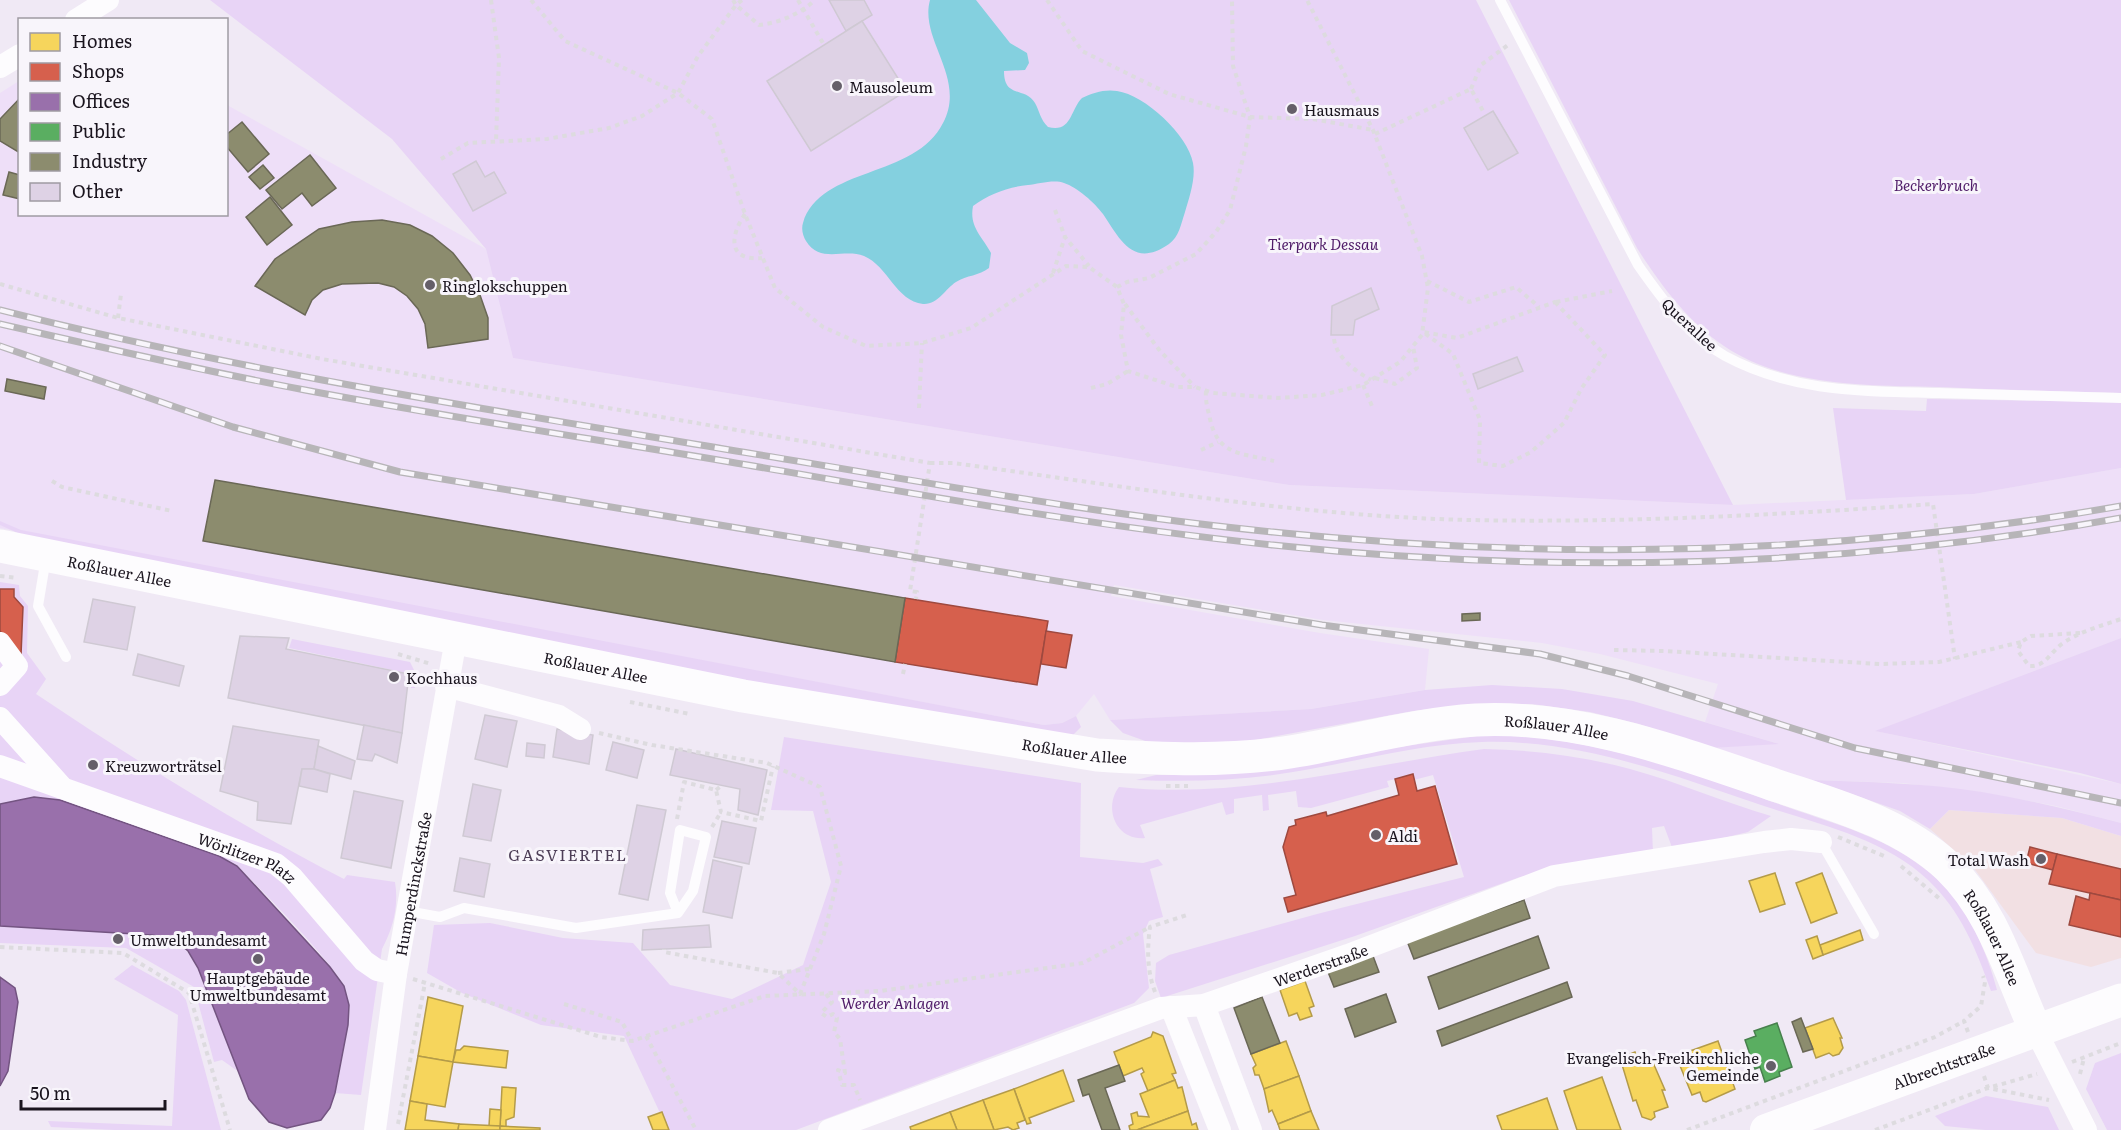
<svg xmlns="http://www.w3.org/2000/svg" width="2121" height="1130" viewBox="0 0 2121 1130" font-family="Literata,serif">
<rect width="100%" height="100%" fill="#f0e9f5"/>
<path fill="#f2e0e3" d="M1949,810L2062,818L2121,836V958L2091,967L2036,953L1973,867L1930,829Z"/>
<path fill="#eedff8" d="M19,81L20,214H226L227,105L486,249L513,358L1289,485L1733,505L1974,494L2121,468V638L1876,731L2121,784V823L2056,806L1980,792L1903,783L1812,780L1712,748L1776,743L1705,722L1718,684L1600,654L1542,643L1323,620L1114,585L1111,596L1320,633L1429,649L1425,690L1311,709L1110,720L1094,694L1076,716L1062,723L1044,725L0,528V93Z"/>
<g fill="#e8d4f6">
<path d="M210,0H1476L1733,505L1289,485L513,358L486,249L392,139Z"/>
<path d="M1509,0H2121V393C2060,391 2000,390 1939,387C1870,385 1784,387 1724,346C1688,322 1660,284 1637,248Z"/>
<path d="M1927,399L2121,402V468L1974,494L1846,500L1833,408L1926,411Z"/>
<path d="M0,521L21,530L1044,725L1062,723L1076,716L1081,727L1073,735L729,678L20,534L0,525Z"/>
<path d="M0,582L19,585L20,596L28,606L27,653L46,679L36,694C136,761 237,824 344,879L347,875L395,882C399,906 393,928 382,949L361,1095L335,1093C342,1059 353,1022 344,988C338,967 257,885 237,866L219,856L60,800L33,797L0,804Z"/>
<path d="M2121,638V784L2080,773L1875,731Z"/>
<path d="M292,639L410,662L414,670L415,688H411V674L289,648Z"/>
<path d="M1492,685L1562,689L1633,701L1779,744L1712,748L1639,724L1590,712L1532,704H1473L1413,711L1250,741L1188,743L1148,742L1123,733L1110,720L1311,709L1425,690Z"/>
<path d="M1484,735C1589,734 1690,772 1787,807C1843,827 1887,837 1934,876C1966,903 1987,951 1997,990L1991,991C1976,949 1961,911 1928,880C1885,839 1818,824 1764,806C1672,775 1580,739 1482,742C1418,744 1355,762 1293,772C1241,781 1189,782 1136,780L1156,775H1199Z"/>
<path d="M784,737L1081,783L1080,857L1143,863L1158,859L1163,865L1150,869L1163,917L1149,921L1143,934L1149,988L1134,1003L796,1130H668L624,1036L541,1025L462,993L427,973L434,925L490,923L563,938L633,943L670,985L732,999L803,965L831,882L813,811L771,810Z"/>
<path d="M1484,749C1534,750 1582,756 1630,769C1678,782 1723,802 1771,816L1748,832L1673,850L1664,826L1652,828L1653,853L1520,877L1355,936L1161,998L1155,981L1156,963L1169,955L1317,914L1464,877L1433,775L1406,782L1404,777L1387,781L1389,787L1311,808L1298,807L1296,791L1268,795L1269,810L1263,811L1262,795L1234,799V813L1226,815L1222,802L1140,825L1145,838C1116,841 1103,808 1119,787C1242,800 1364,765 1484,749Z"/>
<path d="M1812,780C1868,782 1925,783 1982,792C2029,800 2075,811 2121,823V836L2062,818L1949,810L1930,829L1900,811Z"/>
<path d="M0,926L152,935C159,937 168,937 175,940C199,951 228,1045 239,1072L222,1060L214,1062L194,987L126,948L0,943Z"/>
<path d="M132,965L179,991L186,1000L221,1130H114L51,1127L48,1121L172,1126L178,1015L114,979Z"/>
<path d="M2121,1053V1130H2107L2086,1089L2095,1063Z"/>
<path d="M1986,1096L2048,1107L2059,1130H1985L1945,1126L1935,1116Z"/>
</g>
<path fill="#84d0df" d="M930,0H976L1010,43L1027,53L1029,63L1025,70L1004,71C1004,99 1025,86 1035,103C1040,112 1040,119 1048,127C1072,133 1070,110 1082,98C1093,93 1104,89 1117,91C1145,95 1188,135 1193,163C1196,179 1189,198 1185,212C1181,224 1179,237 1169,244C1133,269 1120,239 1103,214C1095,203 1077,187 1064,183C1054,179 1038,184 1028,185C1008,187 989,194 973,206C969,227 982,236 991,253L989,268C979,276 967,275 956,282C945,289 938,305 923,304C896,301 888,266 864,256C844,248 820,264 806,241C803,236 801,229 803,223C820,166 915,179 943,123C967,78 919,40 930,0Z"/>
<g fill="#f6d55c" stroke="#b49b49" stroke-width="1.5">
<path d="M1775,873L1785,904L1760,912L1749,881Z"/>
<path d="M1822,873L1837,913L1811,923L1796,883Z"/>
<path d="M1860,930L1863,940L1823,955L1820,945Z"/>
<path d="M1817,936L1823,955L1813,959L1806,940Z"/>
<path d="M1305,981L1314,1006L1309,1008L1312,1016L1300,1020L1297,1013L1289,1016L1280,990Z"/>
<path d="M428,997L463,1006L453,1062L418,1056Z"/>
<path d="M1833,1018L1842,1038H1840L1843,1048L1839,1054L1833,1056L1829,1053L1816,1058L1805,1028Z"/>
<path d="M1153,1032L1163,1036L1176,1073L1172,1074L1175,1080L1148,1091L1141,1074L1144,1072L1142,1068L1123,1076L1114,1052L1151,1037Z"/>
<path d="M1286,1041L1299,1076L1264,1089L1259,1075H1255L1253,1068L1256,1065L1251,1054Z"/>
<path d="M1718,1041L1735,1089L1706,1102L1703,1101L1700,1092L1692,1095L1676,1056Z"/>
<path d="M464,1046L508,1051L506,1068L453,1062L456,1050H460Z"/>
<path d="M1635,1052L1639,1063L1651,1058L1665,1090H1662L1668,1107L1654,1112L1655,1117L1651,1120L1642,1117L1636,1100L1633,1101L1620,1058Z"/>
<path d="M418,1056L453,1062L445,1107L410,1101Z"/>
<path d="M1063,1070L1074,1101L1029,1118L1031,1123L1027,1124L1014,1089Z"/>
<path d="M1299,1076L1311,1111L1278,1124L1272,1110L1269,1112L1264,1089Z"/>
<path d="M1602,1077L1621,1130H1577L1564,1091Z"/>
<path d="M1175,1080L1178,1088L1182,1087L1188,1111L1137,1130H1130L1129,1126L1133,1124L1131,1114L1137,1112L1138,1116L1149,1117L1140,1094Z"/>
<path d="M502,1087L516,1088L514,1117L506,1120V1127L500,1126Z"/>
<path d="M1014,1089L1025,1120L1017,1123L1019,1128L1013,1130L1008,1127L994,1130L983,1100Z"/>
<path d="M1547,1098L1558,1130H1502L1497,1116Z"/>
<path d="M983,1100L994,1130H957L950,1112Z"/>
<path d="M410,1101L427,1104L425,1120L459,1124L458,1130H405Z"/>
<path d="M490,1109L501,1110L500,1126H489Z"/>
<path d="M1188,1111L1192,1125L1196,1123L1198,1130H1137Z"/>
<path d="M1311,1111L1319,1130H1280L1278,1124Z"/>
<path d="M662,1112L669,1130H653L648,1117Z"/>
<path d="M950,1112L957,1130H911L910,1127Z"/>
<path d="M459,1124L500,1126V1130H458Z"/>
<path d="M500,1126L540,1128V1130H500Z"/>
</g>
<g fill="#d6604d" stroke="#9e493f" stroke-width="1.5">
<path d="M0,589H14V597L23,607L21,655L0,631Z"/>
<path d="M905,598L1048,621L1037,685L895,662Z"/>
<path d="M1046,631L1072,635L1066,668L1041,664Z"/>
<path d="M1413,774L1417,791L1435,786L1457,864L1288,912L1284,898L1296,895L1283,847L1289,827L1296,825L1295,820L1326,812L1327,816L1399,795L1395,779Z"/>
<path d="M2030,847L2057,854L2053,870L2026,863Z"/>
<path d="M2057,854L2121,869V900L2049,884Z"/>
<path d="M2090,893L2121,900V937L2069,925L2076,896L2089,900Z"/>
</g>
<g fill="#9970ab" stroke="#735481" stroke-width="1.5">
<path d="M34,797L60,800L219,856L237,866L330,967L344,986L349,1005L348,1025L335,1093L330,1108L321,1120L287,1128L269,1122L249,1099L198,968L188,951L175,940L152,935L0,926V804Z"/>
<path d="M0,977L15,988L18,1002L8,1071L0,1086Z"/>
</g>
<path fill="#5aae61" stroke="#47804d" stroke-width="1.5" d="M1777,1023L1792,1067L1779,1072L1780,1076L1765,1082L1760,1067L1755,1069L1745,1040L1756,1036L1754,1031Z"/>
<g fill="#8c8c6e" stroke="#6a6856" stroke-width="1.5">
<path d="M20,98V153L0,141V119Z"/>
<path d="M242,122L269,154L248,172L226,146V135Z"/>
<path d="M310,155L336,188L312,206L302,193L282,209L266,190Z"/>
<path d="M263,165L274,178L260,189L249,177Z"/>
<path d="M9,172L20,175V199L3,195Z"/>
<path d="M270,197L292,225L267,245L246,217Z"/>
<path d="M382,220L410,225L432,236L453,253L470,275L480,295L488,318V339L428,348L425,324L418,309L407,296L394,287L378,283L342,284L323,290L312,300L305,315L255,286L275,259L319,229L352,222Z"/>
<path d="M7,379L46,387L44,399L5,391Z"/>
<path d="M215,480L905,598L895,662L203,541Z"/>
<path d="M1480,613V620L1462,621V614Z"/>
<path d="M1524,900L1530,918L1414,959L1407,941Z"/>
<path d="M1538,936L1549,968L1439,1009L1428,977Z"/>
<path d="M1373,956L1379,972L1334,987L1328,972Z"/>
<path d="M1567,982L1572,997L1442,1046L1437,1031Z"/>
<path d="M1386,994L1396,1022L1355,1037L1345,1009Z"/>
<path d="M1262,997L1280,1043L1251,1054L1234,1008Z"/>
<path d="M1801,1018L1813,1049L1803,1052L1792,1022Z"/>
<path d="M1119,1065L1125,1081L1105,1088L1120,1130H1102L1089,1094L1083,1096L1078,1080Z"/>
</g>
<g fill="#ded2e5" stroke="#cfc9d3" stroke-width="1.5">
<path d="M829,0H864L872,15L846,31Z"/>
<path d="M862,21L906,91L811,151L767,81Z"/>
<path d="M1493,111L1518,153L1488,170L1464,128Z"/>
<path d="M476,161L485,177L494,172L506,193L473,211L453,174Z"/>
<path d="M1371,288L1379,309L1355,320L1353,335H1331L1332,306Z"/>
<path d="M1517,357L1523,371L1478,389L1473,374Z"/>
<path d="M93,599L135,607L127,650L84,642Z"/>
<path d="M240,636L289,638L286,649L409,674L402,733L228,698Z"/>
<path d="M138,654L184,666L179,686L133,675Z"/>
<path d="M485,715L517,721L507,767L475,759Z"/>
<path d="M364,725L402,733L397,763L375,754L372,761L357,759Z"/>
<path d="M233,726L319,740L314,769H302L291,824L257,820L258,802L220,791Z"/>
<path d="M557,729L593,735L589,764L553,757Z"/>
<path d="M613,742L644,750L637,778L606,770Z"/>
<path d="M527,743L545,745L544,758L526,756Z"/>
<path d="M318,746L355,761L351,779L314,769Z"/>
<path d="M676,749L767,770L758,815L738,810L740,789L670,775Z"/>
<path d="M302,769H314L330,774L327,792L299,786Z"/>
<path d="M473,784L501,790L491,841L463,836Z"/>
<path d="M354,791L403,801L391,868L341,858Z"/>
<path d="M637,805L666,810L648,900L619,894Z"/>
<path d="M722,821L756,828L749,864L714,857Z"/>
<path d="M460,858L490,864L484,897L454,891Z"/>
<path d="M713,860L742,867L732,918L703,912Z"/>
<path d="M709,925L711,947L642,950L643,930Z"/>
</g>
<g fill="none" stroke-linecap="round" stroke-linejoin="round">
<g stroke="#dddbdf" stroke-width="4" stroke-dasharray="4.5 4.5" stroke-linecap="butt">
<path d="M491,0L499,58L496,141"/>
<path d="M531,0L565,41L678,93L712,119L745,214L775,288L823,327L866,346L922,343L971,328L1066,266L1089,267L1117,287L1124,304L1121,335L1128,371L1177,387H1195L1213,393L1278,398L1322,395L1363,385L1400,362L1422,335L1428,288L1422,256L1373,130L1307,0"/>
<path d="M733,0L736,5L742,0"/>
<path d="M798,0L824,45"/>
<path d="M1047,0L1082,51L1169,94L1250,117L1313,119L1373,130"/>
<path d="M1471,89L1481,65L1508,45"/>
<path d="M1375,134L1471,89L1484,113"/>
<path d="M441,159L468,143L547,139L609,128L642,116L678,93L698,56L736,5L759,25C779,23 800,14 815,0"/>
<path d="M1055,210L1065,237"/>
<path d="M745,214C730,236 727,261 762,258"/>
<path d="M1053,273L1065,237L1089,266"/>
<path d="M1427,281L1469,302L1516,287L1539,307"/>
<path d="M0,284L118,318L322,359L930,463L910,591L917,592L916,599"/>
<path d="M1117,287L1127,282L1149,278L1196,254L1216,232L1230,210L1246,146L1250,117L1233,66L1232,0"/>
<path d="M1555,302L1605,355L1581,389L1564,423L1531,452L1503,466L1479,463L1480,420L1453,354L1423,332L1457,338Z"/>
<path d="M1556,302L1612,291"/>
<path d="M1125,304L1160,351L1195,387"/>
<path d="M118,318L121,294"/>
<path d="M1334,339C1337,359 1356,371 1371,380"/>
<path d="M1375,378L1395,384L1417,368L1413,346"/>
<path d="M1363,385L1372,406"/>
<path d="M1091,388L1107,384L1128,371"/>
<path d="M1206,391C1205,400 1208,410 1210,419C1218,456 1242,453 1274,461"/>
<path d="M919,408L922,343"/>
<path d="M1201,450L1218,442"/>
<path d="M930,463H953C1124,486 1296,516 1469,520C1624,523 1779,515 1933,504L1955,659"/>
<path d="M52,481L62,487L172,511"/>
<path d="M0,576L17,578"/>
<path d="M2080,633L2031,636L2021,642L2018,651L2029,666C2046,667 2050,652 2063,643C2081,631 2101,626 2121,619"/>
<path d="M1614,650L1664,651L1880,664L1939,662L2021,642"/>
<path d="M398,654L431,664"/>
<path d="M903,674L905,664"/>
<path d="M630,702L690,714"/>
<path d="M599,733L652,745L767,763L820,787L841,866L824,934L800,994L778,973L664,952V949"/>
<path d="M1166,786H1188"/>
<path d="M716,790L721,786"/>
<path d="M677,819L684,782L716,790L721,812L761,821L773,766"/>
<path d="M712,827L721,812"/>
<path d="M1838,837L1884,856"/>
<path d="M1901,866L1941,900"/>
<path d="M0,947L123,953L189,993L230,1130"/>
<path d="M778,973L809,969"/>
<path d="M413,979L601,1037L632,1041L765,996L880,991L1083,963L1150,927"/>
<path d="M1155,992C1147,971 1147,949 1150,927L1187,915"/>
<path d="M826,994L832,1002L821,1013L827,1017L833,1014L837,1018L834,1032L840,1039L845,1073L838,1070L842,1085H854L860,1100"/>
<path d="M564,1004L622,1022L632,1041"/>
<path d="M1968,1032L1964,1021L1981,1006L1985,982L1983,976"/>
<path d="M646,1036L696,1130"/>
<path d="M2072,1062L2121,1043"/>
<path d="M2080,1074L2084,1058"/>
<path d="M1984,1076L1988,1088L2037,1074"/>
<path d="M398,1124L425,983"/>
<path d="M1687,1130L1935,1037L1964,1021"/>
<path d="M1875,1130L1988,1088L2049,1100"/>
</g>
<g stroke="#fdfcfe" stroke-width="10">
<path d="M1500,0L1638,265C1661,298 1689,336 1725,356C1794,393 1863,391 1938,393C1999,395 2060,396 2121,398"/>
<path d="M46,558L38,606L66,657"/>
<path d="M1821,842L1874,934"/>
<path d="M407,911L440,917L464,908L576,928L678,913L693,891L706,837L680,830L670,893L678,913"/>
</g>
<g stroke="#fdfcfe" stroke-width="22">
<path d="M76,20L108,0"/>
<path d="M0,67L20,55"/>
<path d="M0,643L17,666L0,685"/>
<path d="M446,686L559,716L580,729"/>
<path d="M0,718L61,786"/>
<path id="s1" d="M0,766L276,864L292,877L364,961L377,970L396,974"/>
<path d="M1204,1005L1251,1130"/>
<path d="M1171,1007L1220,1130"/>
<path d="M2036,1031L2086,1130"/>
<path id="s2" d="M375,1130L396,974L456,639"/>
<path id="s3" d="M829,1130L1161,1008L1204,1005L1348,955L1554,876L1764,842L1791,839L1821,842"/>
</g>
<path stroke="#fdfcfe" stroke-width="32" id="s4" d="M1766,1130L2036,1031"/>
<path stroke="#fdfcfe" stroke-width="33" id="s5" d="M0,546L743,696L1097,755C1161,759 1227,762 1290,752C1353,742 1413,724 1476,720C1578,715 1674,751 1769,783C1830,804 1899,821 1948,867C1994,911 2010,974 2036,1031L2121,1000"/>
<defs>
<g id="rail">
<path d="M0,310C240,371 485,409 730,450C910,479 1091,514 1273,532C1554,561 1842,555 2121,506"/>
<path d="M0,324C101,347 203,371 305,390C446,417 588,438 730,462C910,493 1091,526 1273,545C1554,575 1843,568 2121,518"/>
<path d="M0,346L233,427L400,472L1322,625L1540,654L1628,676L1855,748L2121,803"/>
</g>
</defs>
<use href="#rail" stroke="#b7b5b8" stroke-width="7"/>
<use href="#rail" stroke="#f8f5fb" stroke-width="4.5" stroke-dasharray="14" stroke-linecap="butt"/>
</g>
<g fill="#655f69" stroke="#f8f5fb" stroke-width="2">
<circle cx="837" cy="86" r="6"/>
<circle cx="1292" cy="109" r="6"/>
<circle cx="430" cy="285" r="6"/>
<circle cx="394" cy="677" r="6"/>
<circle cx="93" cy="765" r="6"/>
<circle cx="1376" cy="835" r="6"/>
<circle cx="2041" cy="859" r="6"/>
<circle cx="118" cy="939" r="6"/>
<circle cx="258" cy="959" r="6"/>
<circle cx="1771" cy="1066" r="6"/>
</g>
<g text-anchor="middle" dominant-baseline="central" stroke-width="6" stroke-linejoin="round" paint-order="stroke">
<g font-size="15" fill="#1a141e" stroke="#f8f5fb" text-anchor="start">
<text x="849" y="86">Mausoleum</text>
<text x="1304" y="109">Hausmaus</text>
<text x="442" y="285">Ringlokschuppen</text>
<text x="406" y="677">Kochhaus</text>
<text x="105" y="765">Kreuzworträtsel</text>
<text x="1388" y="835">Aldi</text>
<text x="2029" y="859" text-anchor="end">Total Wash</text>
<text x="130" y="939">Umweltbundesamt</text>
<text x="258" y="977" text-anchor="middle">Hauptgebäude<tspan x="258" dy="17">Umweltbundesamt</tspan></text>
<text x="1759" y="1057" text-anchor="end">Evangelisch-Freikirchliche<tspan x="1759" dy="17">Gemeinde</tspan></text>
</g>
<g font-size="15" font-style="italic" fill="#4f1b68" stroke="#f8f5fb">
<text x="1936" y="184">Beckerbruch</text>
<text x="1323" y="243">Tierpark Dessau</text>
<text x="895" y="1002">Werder Anlagen</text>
</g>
<g font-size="15" fill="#1a141e" stroke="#f8f5fb">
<text transform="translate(1690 324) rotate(43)">Querallee</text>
<text stroke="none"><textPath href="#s5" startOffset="122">Roßlauer Allee</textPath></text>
<text stroke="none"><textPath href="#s5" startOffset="608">Roßlauer Allee</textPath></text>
<text stroke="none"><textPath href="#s5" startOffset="1580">Roßlauer Allee</textPath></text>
<text stroke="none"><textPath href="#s5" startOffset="1094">Roßlauer Allee</textPath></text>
<text stroke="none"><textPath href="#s1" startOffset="264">Wörlitzer Platz</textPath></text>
<text stroke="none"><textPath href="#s2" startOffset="249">Humperdinckstraße</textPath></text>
<text stroke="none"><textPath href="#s5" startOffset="2084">Roßlauer Allee</textPath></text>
<text stroke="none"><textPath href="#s3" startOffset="520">Werderstraße</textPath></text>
<text stroke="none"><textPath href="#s4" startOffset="189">Albrechtstraße</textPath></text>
</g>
<g font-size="16" letter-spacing="1.5" fill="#4d3e57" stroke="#f8f5fb">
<text x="568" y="854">GASVIERTEL</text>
</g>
</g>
<rect x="18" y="18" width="210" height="198" fill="#f8f5fb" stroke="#9f9ba3" stroke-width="1.5"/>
<rect x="30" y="33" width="30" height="18" fill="#f6d55c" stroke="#9f9ba3" stroke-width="1.5"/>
<text x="72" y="48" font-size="18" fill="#1a141e">Homes</text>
<rect x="30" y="63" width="30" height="18" fill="#d6604d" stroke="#9f9ba3" stroke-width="1.5"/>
<text x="72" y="78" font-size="18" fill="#1a141e">Shops</text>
<rect x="30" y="93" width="30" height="18" fill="#9970ab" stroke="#9f9ba3" stroke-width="1.5"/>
<text x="72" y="108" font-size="18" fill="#1a141e">Offices</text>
<rect x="30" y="123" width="30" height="18" fill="#5aae61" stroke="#9f9ba3" stroke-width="1.5"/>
<text x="72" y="138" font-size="18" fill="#1a141e">Public</text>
<rect x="30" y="153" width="30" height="18" fill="#8c8c6e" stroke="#9f9ba3" stroke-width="1.5"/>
<text x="72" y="168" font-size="18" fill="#1a141e">Industry</text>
<rect x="30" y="183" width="30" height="18" fill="#ded2e5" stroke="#9f9ba3" stroke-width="1.5"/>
<text x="72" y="198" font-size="18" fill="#1a141e">Other</text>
<path d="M21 1100v9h144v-9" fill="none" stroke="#1a141e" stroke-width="3"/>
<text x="30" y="1100" font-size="18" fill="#1a141e" stroke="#f8f5fb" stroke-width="4.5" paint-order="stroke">50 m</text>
</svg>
